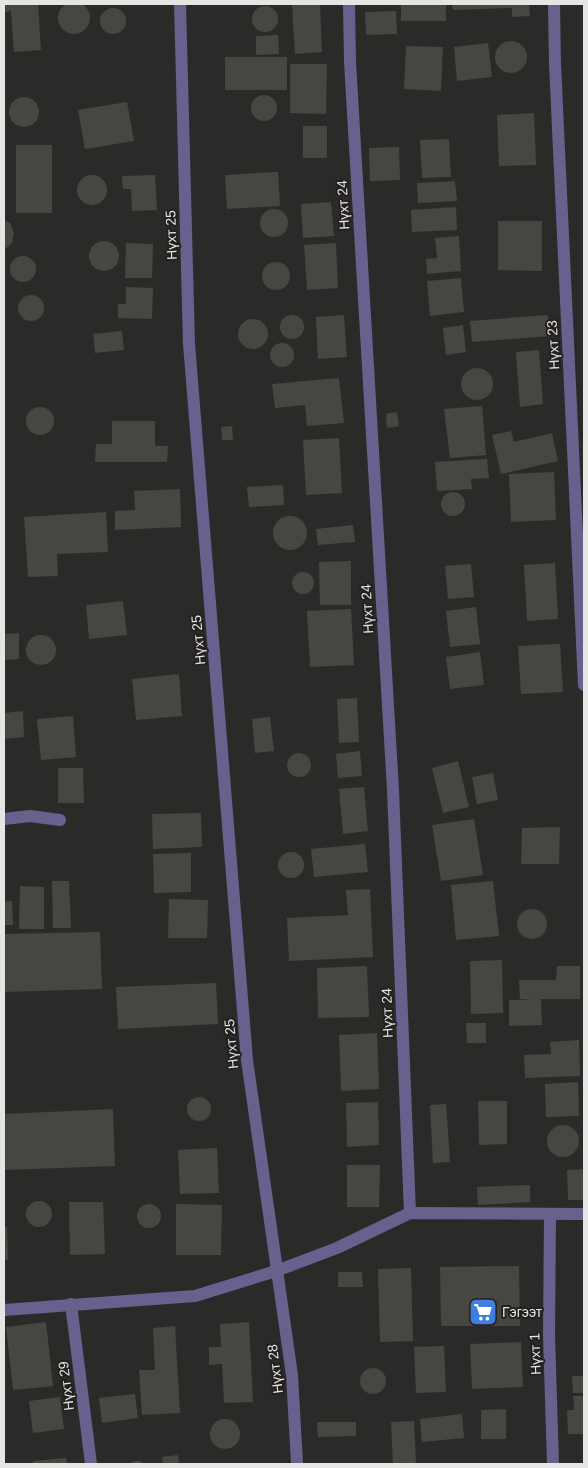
<svg xmlns="http://www.w3.org/2000/svg" width="588" height="1468" viewBox="0 0 588 1468" font-family="Arial,sans-serif">
<rect width="100%" height="100%" fill="#2c2a28"/>
<g fill="#484643">
<circle cx="74" cy="18" r="16"/>
<path d="M4,4H38L41,50L14,52L11,11L4,12Z"/>
<path d="M292,4H320L322,52L295,54Z"/>
<rect x="401" y="4" width="45" height="17"/>
<path d="M452,4H529L530,16L512,17V8L453,10Z"/>
<circle cx="265" cy="19" r="13"/>
<circle cx="113" cy="21" r="13"/>
<path d="M396,11L397,34L366,35L365,12Z"/>
<path d="M278,35L279,54L256,55V36Z"/>
<circle cx="511" cy="57" r="16"/>
<path d="M488,43L492,77L457,81L454,47Z"/>
<path d="M406,46L443,47L441,91L404,89Z"/>
<rect x="225" y="57" width="62" height="33"/>
<path d="M290,64H327L326,114L290,113Z"/>
<circle cx="264" cy="108" r="13"/>
<circle cx="24" cy="112" r="15"/>
<path d="M127,102L134,141L85,149L78,110Z"/>
<path d="M534,113L536,165L499,166L497,115Z"/>
<rect x="303" y="126" width="24" height="32"/>
<path d="M449,139L451,177L422,178L420,140Z"/>
<rect x="16" y="145" width="36" height="68"/>
<path d="M399,147L400,180L370,181L369,148Z"/>
<path d="M278,172L280,206L227,209L225,175Z"/>
<path d="M155,175L157,210L132,211L131,189H123L122,176Z"/>
<circle cx="92" cy="190" r="15"/>
<path d="M455,181L457,201L418,203L417,183Z"/>
<path d="M331,202L334,236L303,238L301,204Z"/>
<path d="M456,207L457,230L412,232L411,210Z"/>
<circle cx="274" cy="223" r="14"/>
<path d="M4,220L10,223L14,233L12,243L4,250Z"/>
<path d="M498,221H542V271L498,270Z"/>
<path d="M459,236L461,271L427,274L426,259L437,258L435,238Z"/>
<circle cx="104" cy="256" r="15"/>
<path d="M126,243L153,244L152,278H125Z"/>
<path d="M336,243L338,288L307,290L304,245Z"/>
<circle cx="23" cy="269" r="13"/>
<circle cx="276" cy="276" r="14"/>
<path d="M461,278L464,312L430,316L427,281Z"/>
<path d="M126,287L153,288L152,319L118,318V304H126Z"/>
<circle cx="31" cy="308" r="13"/>
<path d="M344,315L347,357L318,359L316,317Z"/>
<path d="M548,315L550,336L472,342L470,321Z"/>
<circle cx="292" cy="327" r="12"/>
<circle cx="253" cy="334" r="15"/>
<path d="M463,325L466,352L446,355L443,328Z"/>
<path d="M122,331L124,350L95,353L93,334Z"/>
<circle cx="282" cy="355" r="12"/>
<path d="M539,350L543,404L520,407L516,352Z"/>
<circle cx="477" cy="384" r="16"/>
<path d="M339,378L344,423L307,426L305,405L275,408L272,384Z"/>
<path d="M482,406L486,455L450,458L444,409Z"/>
<circle cx="40" cy="421" r="14"/>
<path d="M397,412L399,426L387,428L386,414Z"/>
<path d="M112,421H155V446H168L167,462H95L96,444H112Z"/>
<path d="M232,426L233,440H222L221,427Z"/>
<path d="M511,431L514,442L552,433L558,461L501,474L492,435Z"/>
<path d="M339,438L342,493L306,495L303,440Z"/>
<path d="M487,459L489,478L471,479L472,489L437,491L435,462Z"/>
<path d="M554,472L556,520L511,522L509,474Z"/>
<path d="M283,485L284,505L249,507L247,487Z"/>
<path d="M180,489L181,527L115,530V511L135,510L134,491Z"/>
<circle cx="453" cy="504" r="12"/>
<path d="M106,512L108,552L57,554L58,576L28,577L24,517Z"/>
<circle cx="290" cy="533" r="17"/>
<path d="M353,525L355,542L318,545L316,529Z"/>
<path d="M351,561V605H320L319,562Z"/>
<path d="M555,563L558,619L527,621L524,565Z"/>
<path d="M471,564L474,597L448,599L445,566Z"/>
<circle cx="303" cy="583" r="11"/>
<path d="M123,601L127,635L89,639L86,605Z"/>
<path d="M476,607L480,644L450,647L446,611Z"/>
<path d="M351,609L354,665L310,667L307,611Z"/>
<path d="M19,633V659L4,660V634Z"/>
<circle cx="41" cy="650" r="15"/>
<path d="M560,644L563,692L521,694L518,646Z"/>
<path d="M480,652L484,685L450,689L446,657Z"/>
<path d="M179,674L182,716L136,720L132,679Z"/>
<path d="M357,698L359,742L339,743L337,699Z"/>
<path d="M23,711L24,737L4,739V713Z"/>
<path d="M73,716L76,757L41,760L37,719Z"/>
<path d="M270,717L274,751L255,753L252,719Z"/>
<path d="M360,751L362,776L338,778L336,754Z"/>
<circle cx="299" cy="765" r="12"/>
<path d="M458,761L469,807L443,813L432,768Z"/>
<path d="M58,768H83L84,803H58Z"/>
<path d="M493,773L498,800L477,804L472,777Z"/>
<path d="M364,787L368,831L343,834L339,789Z"/>
<path d="M201,813L202,847L153,849L152,814Z"/>
<path d="M474,819L483,875L441,881L432,825Z"/>
<path d="M560,827L559,864H521L522,828Z"/>
<path d="M365,844L368,872L314,877L311,849Z"/>
<circle cx="291" cy="865" r="13"/>
<path d="M191,853V892L154,893L153,854Z"/>
<path d="M52,881H69L71,928H53Z"/>
<path d="M493,881L499,936L456,940L451,885Z"/>
<path d="M20,886L44,887V929H19Z"/>
<path d="M370,889L373,957L289,961L287,918L348,915L346,890Z"/>
<path d="M169,899L208,900L207,938H168Z"/>
<path d="M12,901L13,925H4V902Z"/>
<circle cx="532" cy="924" r="15"/>
<path d="M100,932L102,989L4,992V934Z"/>
<path d="M502,960L503,1013L471,1014L470,961Z"/>
<path d="M367,966L369,1017L318,1018L317,968Z"/>
<path d="M557,966H580V999H541L542,1025L509,1026V1000H533L520,999L519,980H556Z"/>
<path d="M216,983L218,1024L118,1029L116,987Z"/>
<path d="M466,1023H486V1043H467Z"/>
<path d="M377,1033L379,1089L341,1091L339,1035Z"/>
<path d="M579,1040L580,1076L525,1078L524,1055L551,1054L550,1042Z"/>
<path d="M578,1082L579,1116L546,1117L545,1084Z"/>
<circle cx="199" cy="1109" r="12"/>
<path d="M478,1101H507V1144L479,1145Z"/>
<path d="M378,1102L379,1145L347,1147L346,1103Z"/>
<path d="M446,1104L450,1162L433,1163L430,1105Z"/>
<path d="M113,1109L115,1166L4,1170V1114Z"/>
<circle cx="563" cy="1141" r="16"/>
<path d="M217,1148L219,1193L180,1194L178,1150Z"/>
<path d="M347,1165H380L379,1207H347Z"/>
<path d="M584,1169V1200H568L567,1170Z"/>
<path d="M530,1185V1202L478,1205L477,1187Z"/>
<circle cx="39" cy="1214" r="13"/>
<path d="M69,1202H103L105,1254L70,1255Z"/>
<path d="M176,1204L222,1205L221,1255H176Z"/>
<circle cx="149" cy="1216" r="12"/>
<path d="M4,1227H7L8,1260H4Z"/>
<path d="M519,1266L520,1326H441L440,1267Z"/>
<path d="M411,1268L413,1341L380,1342L378,1269Z"/>
<path d="M338,1272H362L363,1287H338Z"/>
<path d="M46,1322L53,1386L13,1390L6,1327Z"/>
<path d="M249,1322L253,1402L224,1403L222,1364L209,1365V1347H221L220,1324Z"/>
<path d="M175,1326L180,1413L142,1415L139,1370H155L153,1328Z"/>
<path d="M521,1342L523,1387L472,1389L470,1344Z"/>
<path d="M444,1346L446,1392L416,1393L414,1347Z"/>
<circle cx="373" cy="1381" r="13"/>
<path d="M572,1376H584V1393H573Z"/>
<path d="M135,1394L138,1418L102,1423L99,1398Z"/>
<path d="M573,1396H584V1434H568L567,1410H574Z"/>
<path d="M60,1397L64,1429L33,1433L29,1401Z"/>
<path d="M506,1409V1439H481V1410Z"/>
<path d="M462,1414L464,1438L422,1442L420,1419Z"/>
<circle cx="225" cy="1434" r="15"/>
<path d="M414,1421L416,1464H393L391,1422Z"/>
<path d="M317,1422H356V1436L318,1437Z"/>
<path d="M178,1455L179,1464H163L162,1457Z"/>
<path d="M66,1458L67,1464H33V1461Z"/>
<path d="M135,1461H139L145,1464H128Z"/>
</g>
<g fill="none" stroke-linecap="round" stroke-linejoin="round">
<g stroke="#69618d" stroke-width="12">
<path d="M180,4L189,344L247,1060L292,1375L297,1464"/>
<path d="M349,4L350,62L393,790L410,1213"/>
<path d="M554,4L555,64L584,685"/>
<path d="M4,819L30,816L60,820"/>
<path d="M550,1214L549,1336L553,1464"/>
<path d="M71,1304L91,1464"/>
<path d="M4,1310L195,1296L276,1271L337,1248L410,1213L584,1214"/>
</g>
</g>
<defs>
<symbol id="supermarket-square" viewBox="-11 -11 22 22"><rect x="-9" y="-9" width="18" height="18" rx="4" fill="#3f7fe0" stroke="#23211f"/><path d="M-6-5.5h2.5l.6 2H6L4.5 2H-2.5L-4.4-4H-6ZM-1.5 3.2a1.3 1.3 0 1 0 .1 0ZM3 3.2a1.3 1.3 0 1 0 .1 0Z" fill="#fff"/></symbol>
</defs>
<g fill-rule="evenodd">
<use href="#supermarket-square" x="467" y="1296" width="32" height="32"/>
</g>
<g text-anchor="middle" dominant-baseline="central" stroke-width="4" stroke-linejoin="round" paint-order="stroke">
<g font-size="14" fill="#e7e5e4" stroke="#23211f">
<text transform="translate(343 205) rotate(-93)">Нүхт 24</text>
<text transform="translate(171 235) rotate(-92)">Нүхт 25</text>
<text transform="translate(553 345) rotate(-93)">Нүхт 23</text>
<text transform="translate(367 609) rotate(-93)">Нүхт 24</text>
<text transform="translate(198 640) rotate(-95)">Нүхт 25</text>
<text transform="translate(387 1013) rotate(-92)">Нүхт 24</text>
<text transform="translate(231 1044) rotate(-95)">Нүхт 25</text>
<text transform="translate(535 1354) rotate(-92)">Нүхт 1</text>
<text transform="translate(275 1369) rotate(-97)">Нүхт 28</text>
<text transform="translate(66 1386) rotate(-97)">Нүхт 29</text>
</g>
<g font-size="14" fill="#e7e5e4" stroke="#23211f" text-anchor="start">
<text x="502" y="1312">Гэгээт</text>
</g>
</g>
<rect width="588" height="1468" fill="none" stroke="#e7e5e4" stroke-width="10"/>
</svg>
